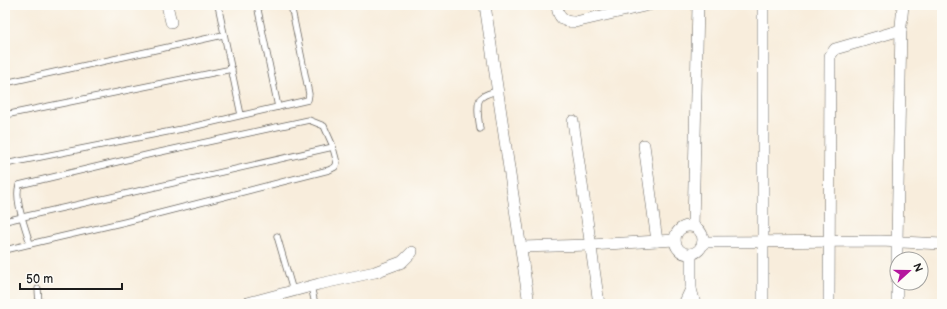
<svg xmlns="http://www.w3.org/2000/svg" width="947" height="309" viewBox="0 0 947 309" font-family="'Balsamiq Sans',sans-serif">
<rect width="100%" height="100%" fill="#fdfcf7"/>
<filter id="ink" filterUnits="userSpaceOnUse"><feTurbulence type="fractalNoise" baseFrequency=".025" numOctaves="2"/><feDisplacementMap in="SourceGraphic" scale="8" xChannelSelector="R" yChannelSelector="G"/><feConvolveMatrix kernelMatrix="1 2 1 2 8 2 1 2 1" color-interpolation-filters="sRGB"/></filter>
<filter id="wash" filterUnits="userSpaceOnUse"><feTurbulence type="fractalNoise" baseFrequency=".012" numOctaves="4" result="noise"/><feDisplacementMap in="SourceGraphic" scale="16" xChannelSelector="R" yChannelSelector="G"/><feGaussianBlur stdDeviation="0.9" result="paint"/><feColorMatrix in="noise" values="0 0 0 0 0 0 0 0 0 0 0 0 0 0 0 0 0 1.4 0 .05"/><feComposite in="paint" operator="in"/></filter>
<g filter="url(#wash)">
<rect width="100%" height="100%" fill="#f8eddc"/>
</g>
<g filter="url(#ink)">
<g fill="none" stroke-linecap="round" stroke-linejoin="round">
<defs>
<g id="service">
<path d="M218,5L241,115"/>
<path d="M257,5L278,107"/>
<path d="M5,83L223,35"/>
<path d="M5,115L232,69"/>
<path d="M309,120L324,126L332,144L337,163L335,167L329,170L125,222L30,244C26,228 14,201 19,185L151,154Z"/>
<path d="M480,129C479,121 475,101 482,97C486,94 493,92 498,91"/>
<path d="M5,164L187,128L308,100L309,94L291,5"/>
<path d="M5,221L333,147"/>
<path d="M277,236L293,291"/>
<path d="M5,250L30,244"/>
<path d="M311,286L315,304"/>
<path d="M38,289L39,304"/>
</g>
<g id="minor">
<path d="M167,5L171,22"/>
<path d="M485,5L529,304"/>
<path d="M557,5C558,18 563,22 575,22L649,5"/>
<path d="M573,121L599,304"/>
<path d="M644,145L657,241"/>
<circle cx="689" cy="240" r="14"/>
<path d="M693,226L698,5"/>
<path d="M703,242L881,241L942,244"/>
<path d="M521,247L590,245L675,240"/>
<path d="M691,254V289L695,304"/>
<path d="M244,304L319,284L375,272L402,262L412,252"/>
<path d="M684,304L691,289"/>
<path d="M763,304V5"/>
<path d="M829,304L830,56L835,49L901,30"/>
<path d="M897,304V242L901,26L903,5"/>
</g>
</defs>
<use href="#service" stroke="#69655f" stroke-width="7"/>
<use href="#minor" stroke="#69655f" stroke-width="12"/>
<use href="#service" stroke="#fff" stroke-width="5.5"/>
<use href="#minor" stroke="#fff" stroke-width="11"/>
</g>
</g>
<rect width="947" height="309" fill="none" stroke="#fdfcf7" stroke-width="20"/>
<g transform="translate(909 271) rotate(69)"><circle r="19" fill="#fdfcf7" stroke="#a3a29f"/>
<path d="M0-3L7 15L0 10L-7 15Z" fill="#b5179e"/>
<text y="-6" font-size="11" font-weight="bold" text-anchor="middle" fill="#1c1c1c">N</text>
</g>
<path d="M20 283v6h102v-6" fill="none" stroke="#1c1c1c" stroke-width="2"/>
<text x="26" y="283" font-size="12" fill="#1c1c1c" stroke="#fdfcf7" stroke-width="3" paint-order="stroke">50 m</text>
</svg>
